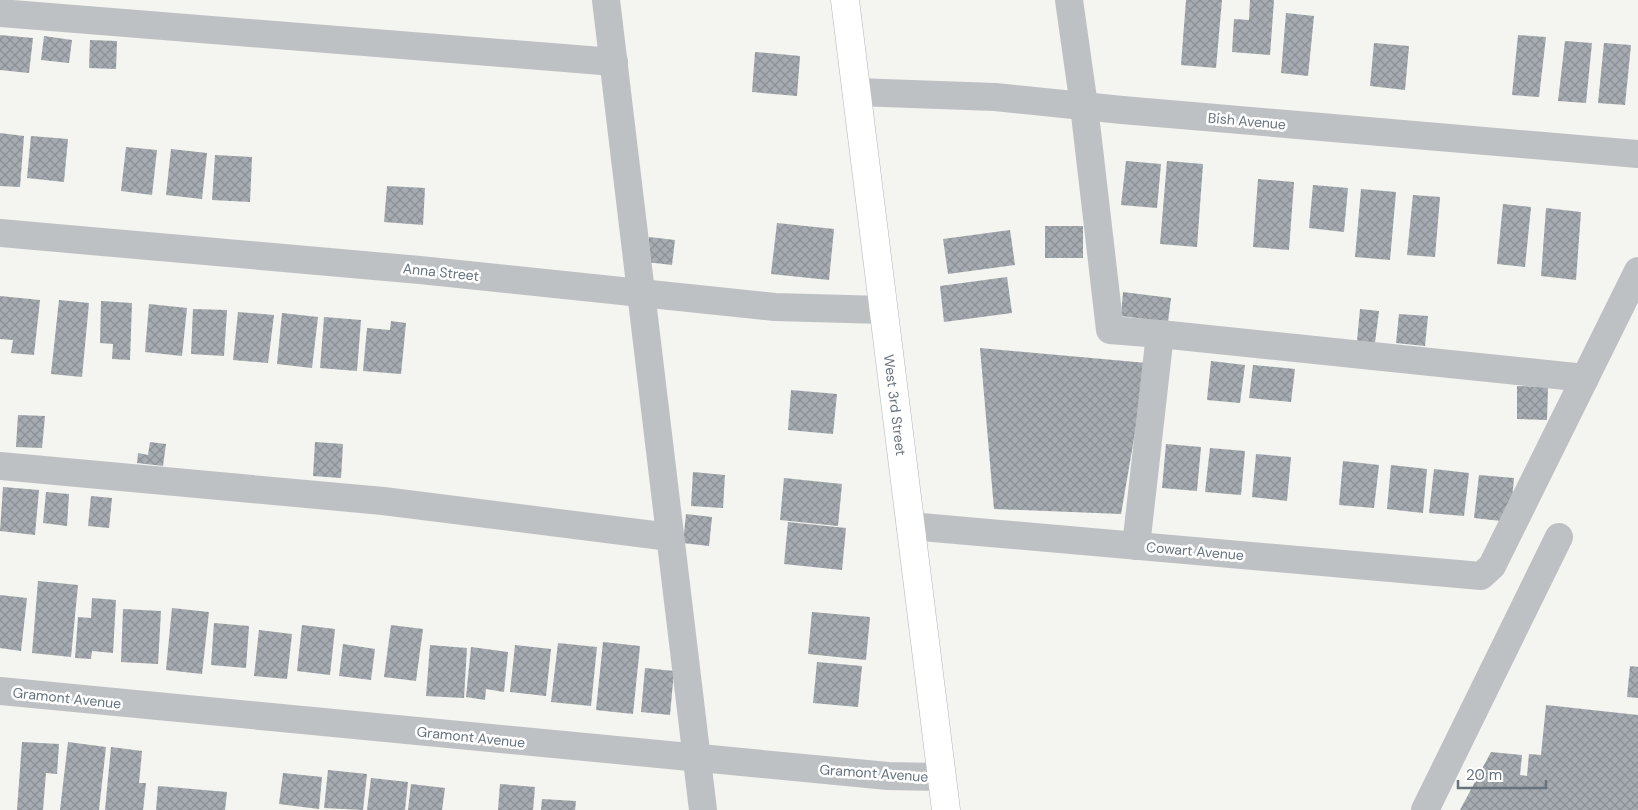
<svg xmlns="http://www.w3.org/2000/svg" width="1638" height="810" viewBox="0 0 1638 810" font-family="'DM Sans',sans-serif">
<defs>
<pattern id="building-cross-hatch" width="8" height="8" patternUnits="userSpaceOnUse" patternTransform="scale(1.25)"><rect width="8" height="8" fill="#a5abb0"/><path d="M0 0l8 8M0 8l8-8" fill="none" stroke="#8a9094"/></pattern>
</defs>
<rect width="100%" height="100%" fill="#f4f4f0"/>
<g fill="url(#building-cross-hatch)">
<path d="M1186,0H1222L1216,68L1181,65Z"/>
<path d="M1250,0H1274L1270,55L1232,52L1234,19L1249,20Z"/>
<path d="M1286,13L1314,16L1308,76L1281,73Z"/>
<path d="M0,35L33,38L29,73L0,70Z"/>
<path d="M1518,35L1546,37L1539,97L1512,95Z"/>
<path d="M44,36L72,40L69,63L41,60Z"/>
<path d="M90,40L117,41L116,69L89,68Z"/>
<path d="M1565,41L1592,43L1586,103L1558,101Z"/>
<path d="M1374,43L1409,46L1405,90L1370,86Z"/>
<path d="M1604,43L1631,45L1625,105L1598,103Z"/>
<path d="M755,52L800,56L797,96L752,92Z"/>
<path d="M0,133L24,136L20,187L0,186Z"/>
<path d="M31,136L68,139L64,182L27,178Z"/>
<path d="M126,147L157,150L152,195L121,191Z"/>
<path d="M171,149L207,153L202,199L166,195Z"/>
<path d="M215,155L252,157L250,202L212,200Z"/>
<path d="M1126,161L1161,164L1157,208L1121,205Z"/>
<path d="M1167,161L1203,164L1197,247L1160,244Z"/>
<path d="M1258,179L1294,182L1289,250L1253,247Z"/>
<path d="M1313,185L1348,188L1344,232L1309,228Z"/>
<path d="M387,186L425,188L423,225L384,222Z"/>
<path d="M1361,189L1396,192L1390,260L1355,257Z"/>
<path d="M1413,195L1440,197L1435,257L1407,255Z"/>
<path d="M1503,204L1531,207L1525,267L1497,264Z"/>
<path d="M1546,208L1581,212L1576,280L1541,276Z"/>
<path d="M777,223L834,229L829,280L771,274Z"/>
<rect x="1045" y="226" width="38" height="32"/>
<path d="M1010,230L1015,265L948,274L943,239Z"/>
<path d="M649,237L675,240L672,265L646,262Z"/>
<path d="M1007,277L1012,313L944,322L940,286Z"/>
<path d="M1123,292L1171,298L1168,322L1121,316Z"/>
<path d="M0,296L40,300L34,355L11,353L13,340L0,339Z"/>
<path d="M59,300L89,303L82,377L51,374Z"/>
<path d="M101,301L132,303L130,360L112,359L113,344L100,343Z"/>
<path d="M149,304L187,308L182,356L145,352Z"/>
<path d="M193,309L227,310L224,356L191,354Z"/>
<path d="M1360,309L1379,311L1375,343L1357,341Z"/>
<path d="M238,312L274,315L268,363L233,360Z"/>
<path d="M282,313L318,317L312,368L277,364Z"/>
<path d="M1399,314L1428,316L1425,346L1396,343Z"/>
<path d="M324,317L361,320L357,371L320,368Z"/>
<path d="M391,321L406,323L401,374L363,371L367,328L390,330Z"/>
<path d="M980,348L1147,363L1121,514L994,509Z"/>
<path d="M1211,361L1245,365L1240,403L1207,400Z"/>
<path d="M1253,365L1295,369L1291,402L1249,398Z"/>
<path d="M1517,386L1548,387L1547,420L1517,419Z"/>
<path d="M791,390L837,394L833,434L788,430Z"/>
<path d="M18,415L45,416L42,448L16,447Z"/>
<path d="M150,442L166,444L163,466L137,463L138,453L148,455Z"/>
<path d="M315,442L343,444L341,478L313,476Z"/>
<path d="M1166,444L1201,447L1197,491L1162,488Z"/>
<path d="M1210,448L1245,451L1241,495L1205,492Z"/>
<path d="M1256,454L1291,457L1287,501L1252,497Z"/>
<path d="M1343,461L1379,465L1374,508L1339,505Z"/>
<path d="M1391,465L1427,469L1423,513L1387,509Z"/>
<path d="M1434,469L1469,473L1464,516L1429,513Z"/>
<path d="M693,472L725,475L723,508L691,506Z"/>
<path d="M1479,475L1514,478L1510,522L1474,518Z"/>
<path d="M784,478L842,484L838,526L780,520Z"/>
<path d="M3,487L39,490L35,535L0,531Z"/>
<path d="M46,492L69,494L67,526L43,523Z"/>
<path d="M91,496L112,498L109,528L88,526Z"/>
<path d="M686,514L712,517L709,546L683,543Z"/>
<path d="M788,522L846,528L842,570L784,564Z"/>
<path d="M38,581L78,585L71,657L32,653Z"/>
<path d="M0,595L27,598L21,651L0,648Z"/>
<path d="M92,598L116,600L113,653L92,651L91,659L75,658L78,617L91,618Z"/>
<path d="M172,608L209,612L202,674L166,670Z"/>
<path d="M123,609L161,611L158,664L121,662Z"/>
<path d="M812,612L870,617L866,660L808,654Z"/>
<path d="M214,623L249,626L246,668L211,665Z"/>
<path d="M302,625L335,629L330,675L297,671Z"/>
<path d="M391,625L423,629L416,681L384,677Z"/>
<path d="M259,630L292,634L287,679L254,676Z"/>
<path d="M603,642L640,646L633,714L596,710Z"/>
<path d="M558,643L597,647L591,706L551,702Z"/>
<path d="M343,644L375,649L371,680L339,676Z"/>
<path d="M430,645L467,648L464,698L426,696Z"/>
<path d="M515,645L551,649L546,696L510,692Z"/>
<path d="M471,647L508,652L504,692L486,689L485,700L466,697Z"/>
<path d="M817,662L862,666L858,707L813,703Z"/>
<path d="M1630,666L1638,667V698L1627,697Z"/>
<path d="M645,668L674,671L670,715L641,712Z"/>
<path d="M1546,705L1638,715V810H1460L1491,752L1522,755L1520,775L1527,776L1529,754L1541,755Z"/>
<path d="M22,742L59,744L57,774L46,773L43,810H17Z"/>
<path d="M68,742L106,747L99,810H60Z"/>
<path d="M111,747L142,751L139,783H146L143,810H105Z"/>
<path d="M328,770L367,774L363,810L324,808Z"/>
<path d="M283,773L322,777L319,809L279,804Z"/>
<path d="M371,778L408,782L405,810H367Z"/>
<path d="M411,784L445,788L442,810H408Z"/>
<path d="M500,784L535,787L533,810H498Z"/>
<path d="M158,786L227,792L225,810H156Z"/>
<path d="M542,799L576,801L575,810H541Z"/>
</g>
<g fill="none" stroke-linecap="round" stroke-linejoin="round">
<defs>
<path id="major" d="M845,0L946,810"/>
</defs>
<use href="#major" stroke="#b1b5b8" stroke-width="29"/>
<g stroke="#bec1c4" stroke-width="28">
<path d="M606,0L703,810"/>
<path d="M1069,0L1084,106L1110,330L1160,334L1136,546"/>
<path d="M0,13L614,62"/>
<path d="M856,92L995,97L1122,110L1638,154"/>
<path d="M0,233L420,270L775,307L883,310"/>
<path d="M1160,334L1585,378"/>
<path d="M0,466L383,501L670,537"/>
<path d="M910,526L1481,576L1492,566L1638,271"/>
<path d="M0,691L888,776L941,777"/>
<path d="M1425,810L1559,537"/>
</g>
<use href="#major" stroke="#fff" stroke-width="28"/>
</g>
<g text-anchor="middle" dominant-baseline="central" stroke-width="5" stroke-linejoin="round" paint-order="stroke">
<g font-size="14" fill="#67737e" stroke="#fff">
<text transform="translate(1247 121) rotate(5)">Bish Avenue</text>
<text transform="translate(441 272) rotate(6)">Anna Street</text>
<text transform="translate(895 405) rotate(83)">West 3rd Street</text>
<text transform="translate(1195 551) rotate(5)">Cowart Avenue</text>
<text transform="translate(67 698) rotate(6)">Gramont Avenue</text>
<text transform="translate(471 737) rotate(6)">Gramont Avenue</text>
<text transform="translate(874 773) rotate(4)">Gramont Avenue</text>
</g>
</g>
<path d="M1458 780v8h88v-8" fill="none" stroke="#67737e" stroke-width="2.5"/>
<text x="1466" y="780" font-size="15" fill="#67737e" stroke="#ffffff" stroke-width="4" paint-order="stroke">20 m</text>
</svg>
